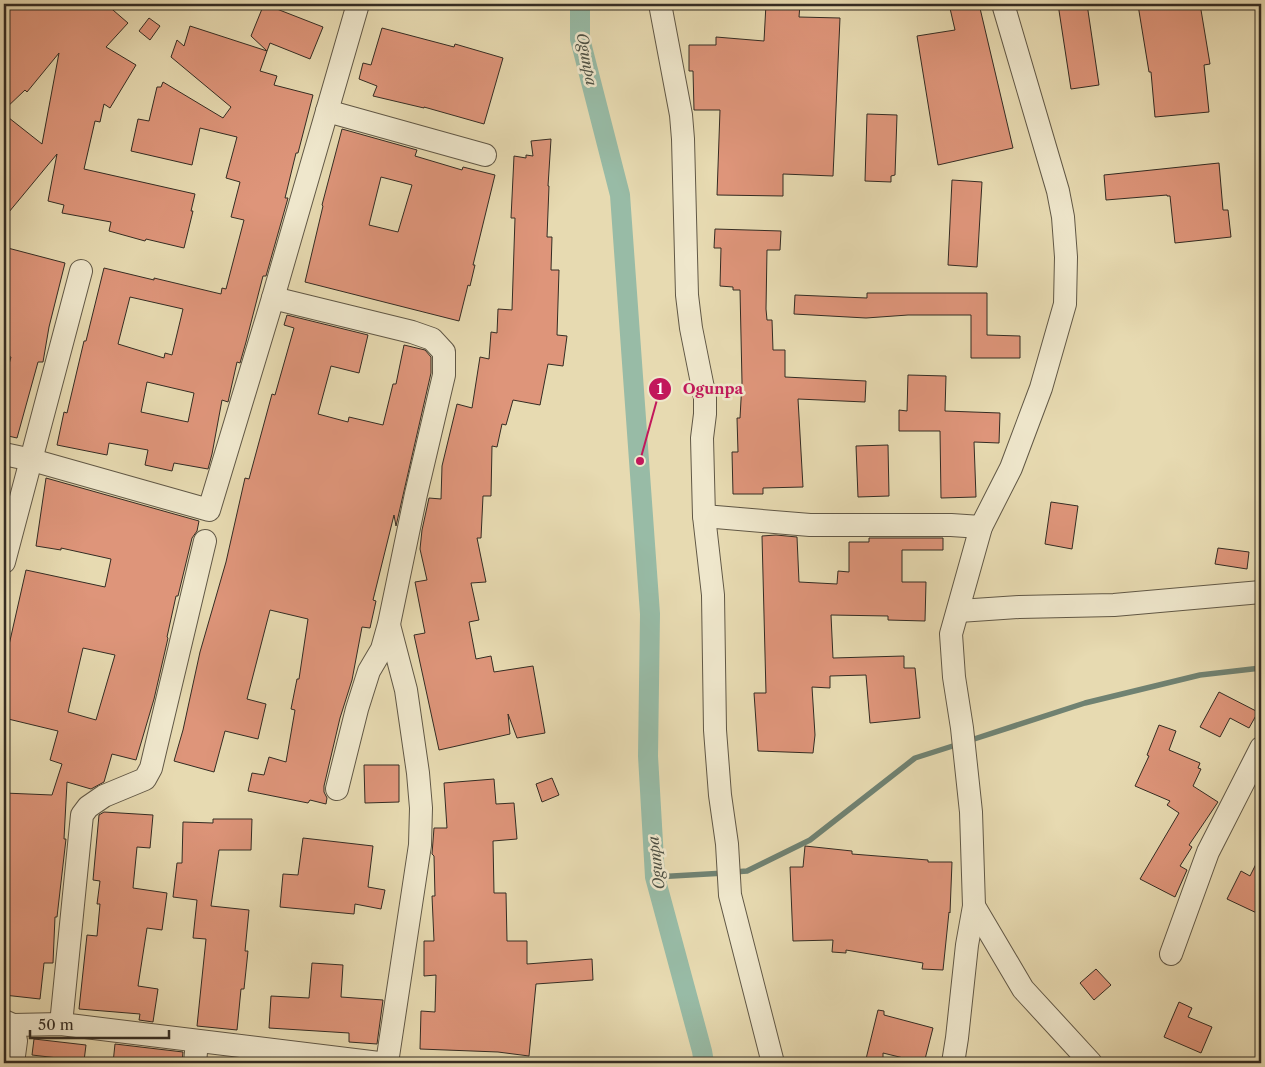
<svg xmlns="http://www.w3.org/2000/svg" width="1265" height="1067" viewBox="0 0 1265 1067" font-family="'Libre Caslon Text',serif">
<rect width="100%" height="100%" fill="#e7dab1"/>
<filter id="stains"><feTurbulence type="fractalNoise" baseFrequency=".004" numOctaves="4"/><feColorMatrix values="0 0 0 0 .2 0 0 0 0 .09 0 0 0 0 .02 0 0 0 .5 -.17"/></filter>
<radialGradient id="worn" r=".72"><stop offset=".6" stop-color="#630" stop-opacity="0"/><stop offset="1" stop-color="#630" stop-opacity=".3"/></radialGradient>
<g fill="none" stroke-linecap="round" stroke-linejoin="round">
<g stroke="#708272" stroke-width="5.5">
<path d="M968,741L1085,703L1200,675L1261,668"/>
<path d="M734,872L747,871L810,840L915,758L959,744"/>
<path d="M655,877L725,873"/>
</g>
<path stroke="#98bba6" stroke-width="20" d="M580,4V39L620,195L650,614L648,756L655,877L702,1051L704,1063"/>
</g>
<g fill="#de957a" stroke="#342c23" fill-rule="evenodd">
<path d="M4,4H106L128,23L106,47L136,65L110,108L104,104L100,122L95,121L84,169L195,194L191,211H193L184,248L146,239L145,241L109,231L111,222L62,213L64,205L48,201L57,154L4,218V114L42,144L59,53L27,92L25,90L4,110Z"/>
<path d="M264,4L323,27L310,59L270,43L267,51L251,36Z"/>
<path d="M766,4H800L799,17L840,18L833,176L783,174V196L717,195L720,110H694L693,71H689V45H716V37L764,41Z"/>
<path d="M949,4H979L1013,148L938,165L917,36L955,30Z"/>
<path d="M1058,4H1087L1099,85L1071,89Z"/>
<path d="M1145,4H1200L1210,64L1204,65L1209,112L1155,117L1151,72H1149L1138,5Z"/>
<path d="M149,18L160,26L150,40L139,31Z"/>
<path d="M190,26L267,51L260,71L277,76L274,85L313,95L298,153H296L285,198H288L266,276H263L246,342L240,363L237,362L228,402L222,400L212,454L208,469L174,463L172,471L145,465L148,450L109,443L107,455L57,445L64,412L67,413L84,341H86L104,268L154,280V278L221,294L222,288L226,289L244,220L231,217L240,182L226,178L237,137L200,128L192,165L131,151L138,119L149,121L157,87H161L163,82L223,118L231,107L171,57L177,40L184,46ZM130,297L183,309L172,355L165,353L164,358L118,344ZM147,382L194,393L188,422L141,412Z"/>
<path d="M382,28L454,47L455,44L503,58L484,124L424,107V108L373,96L377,86L359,79L363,63L371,65Z"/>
<path d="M867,114L897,115L895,175L891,176V182L865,181Z"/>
<path d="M342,129L417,150L415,156L462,170L463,167L495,175L473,265H475L470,286L468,285L459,321L305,282L323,206L322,205ZM381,177L412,185L398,232L369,225Z"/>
<path d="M551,139L548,186H549L547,237H552L551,270H559L557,335L567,336L563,366L548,364L540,405L513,400L506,425L502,424L497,447L492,446L491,496H483L481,538H477L486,582L471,583L479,620L469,622L476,659L491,656L494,672L533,666L545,733L517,738L508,714L510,734L439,750L414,635L425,633L415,582L427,580L420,549L422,530L429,498L441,499L442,466L457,404L472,408L480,357L489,359L491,332L497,333L498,309L512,310L515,218H511L514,156L526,158V155L533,156L531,141Z"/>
<path d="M1219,163L1223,210H1228L1231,237L1175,243L1170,196H1167V195L1106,200L1104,175Z"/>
<path d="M952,180L982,182L977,267L948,265Z"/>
<path d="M715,229L781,231L780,250H767L766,309L767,320H772L773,350H785V377L866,381L865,402L798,399L803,487L763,488V494H733L732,452H738L737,418H740L742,382L740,290H733V287L720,286L721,248H714Z"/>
<path d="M4,247L65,263L49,327L43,362H38L17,438L4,435V382L11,357L4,356Z"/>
<path d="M867,293H987V335L1020,336V358H971V315H908L866,318L794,314L795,295L867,298Z"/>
<path d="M287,315L368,335L359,373L331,366L318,414L348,422L349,417L383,425L393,384H396L404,345L425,350L431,357V373L396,526L394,515L373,600L376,601L370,628L362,627L352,680L340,718L324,786V792L327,798L326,804L310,800L308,803L248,791L252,773L264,775L269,757L286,762L295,710L291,709L297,679H299L308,619L270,610L247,699L266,704L258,739L225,731L214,772L174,761L183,730L200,652L226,562L245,478L249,479L272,394L275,395L294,328L284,325Z"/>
<path d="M908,375L946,376L945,411L1000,413L999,443L974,442L976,497L941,498L940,431H899V410L907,411Z"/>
<path d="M888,445L889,496L858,497L856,446Z"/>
<path d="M46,478L199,521L197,531L192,538L178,596H176L167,637L168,638L154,699L136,760L112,754L104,782L91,789L67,782L64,839H66L57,917H55L53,963H44L40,999L4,995V938L6,912H4V793L52,795L62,764L50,760L58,731L4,718V652L6,644L9,645L26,570L105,587L111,559L61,548V550L36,546ZM83,648L115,655L96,720L68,712Z"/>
<path d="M1051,502L1078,506L1072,549L1045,544Z"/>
<path d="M776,535L797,537L799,582L837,584L838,571L849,572V542H869V538H943V550H902V582H926L925,621L888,620V616L831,615L833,658L904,656V668H915L920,718L870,723L866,675L830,676V688L812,687L815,735L813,753L758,751L754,693H766L762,536Z"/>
<path d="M1218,548L1249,552L1247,569L1215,564Z"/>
<path d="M1219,692L1258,712L1249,728L1230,718L1220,737L1200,727Z"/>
<path d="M1159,725L1176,731L1169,750L1200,763L1198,768L1201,769L1193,786L1218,802L1189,845L1192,847L1180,866L1187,870L1175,897L1140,879L1179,813L1167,805L1170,801L1135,786L1149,756L1147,755Z"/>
<path d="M364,765H399V802L365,803Z"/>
<path d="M552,778L559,795L542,802L536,784Z"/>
<path d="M494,779L496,804L514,803L517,839L493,841L494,893H506L507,941H527V964L592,959L593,980L536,984L529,1056L498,1052L420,1049L421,1011L435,1012L436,975L424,976V941H434L432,896H435L434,856L432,854L434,828H447L444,783Z"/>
<path d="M104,812L153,815L150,848L137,847L133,888L167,893L162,930L147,928L138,986L158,989L153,1022L139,1020L140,1014L79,1009L87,935L97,936L100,904H97L100,881L93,880L99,815Z"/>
<path d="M213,819H252L251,850H219L211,906L249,910L245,951H248L244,989H241L237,1030L197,1026L206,939L193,938L197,900L173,897L177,863H182L183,822L213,823Z"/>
<path d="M303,838L373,846L368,887L385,890L381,909L355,904L354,914L280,907L283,874L298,875Z"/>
<path d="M805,846L852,851V854L928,860V862H952L950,913L949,912L943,970L922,969L923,963L846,950V953L832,952L833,940L793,941L790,867H803Z"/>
<path d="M1261,854V915L1227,899L1241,871L1250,876Z"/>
<path d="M312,963L343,965L341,997L383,1000L377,1044L349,1042V1033L269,1028L271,996L309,998Z"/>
<path d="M1096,969L1111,985L1094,1000L1080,983Z"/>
<path d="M1179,1002L1192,1008L1188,1017L1212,1027L1201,1053L1164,1037Z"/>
<path d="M878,1010L884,1011V1015L933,1028L924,1063L883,1053V1063H865Z"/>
<path d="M34,1039L86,1045L84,1061L32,1055Z"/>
<path d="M115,1044L183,1052L182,1063H113Z"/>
</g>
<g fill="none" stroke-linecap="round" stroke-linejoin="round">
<defs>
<g id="minor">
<path d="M660,4L681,115L683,139L687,295L691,328L705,398V414L702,438L704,516L713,595L715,730L720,795L727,844L730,895L773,1063"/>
<path d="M327,111L485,155"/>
<path d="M273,298L412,332L432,339L444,352V375L416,494L389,624L382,649L369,671L357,709L337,789"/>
<path d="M4,454L32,460L209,510L273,298L358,4"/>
<path d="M704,516L810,525H951L981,527"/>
<path d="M4,562L81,271"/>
<path d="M959,611L1019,607L1114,605L1261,592"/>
<path d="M974,906L1023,989L1091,1063"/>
<path d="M1171,954L1208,852L1261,748"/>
<path d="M4,1021L13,1025L16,1041L13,1063"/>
<path d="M61,1024L82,815L88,807L104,796L145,779L151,768L205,541"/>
<path d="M13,1025L61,1024L379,1063"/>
<path d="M195,1063L197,1041"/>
<path d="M387,1063L420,845L421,808L418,773L406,690L389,625"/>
<path d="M953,1063L957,1038L967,945L974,906L971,812L962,728L954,677L951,634L981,527L1011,468L1041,388L1065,304L1066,257L1063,217L1058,191L1003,4"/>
</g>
</defs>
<use href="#minor" stroke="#615846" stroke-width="24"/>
<use href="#minor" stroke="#efe7cc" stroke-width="22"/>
</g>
<g text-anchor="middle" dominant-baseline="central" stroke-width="5" stroke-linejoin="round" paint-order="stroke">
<g font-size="15" font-style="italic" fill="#4d5044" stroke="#efe7cc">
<text transform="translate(587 59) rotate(79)">Ogunpa</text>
<text transform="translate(656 863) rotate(-97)">Ogunpa</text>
</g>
</g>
<path fill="none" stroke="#c2185b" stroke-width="2" d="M640 461L660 389"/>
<g fill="#c2185b" stroke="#efe7cc" stroke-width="2">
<circle cx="640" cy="461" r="5"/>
<circle cx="660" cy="389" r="12"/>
</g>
<g font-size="15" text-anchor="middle" font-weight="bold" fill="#fff">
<text x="660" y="394">1</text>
</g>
<g font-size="15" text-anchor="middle" font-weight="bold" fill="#c2185b" stroke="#efe7cc" stroke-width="5" stroke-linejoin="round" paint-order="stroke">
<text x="713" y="394">Ogunpa</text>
</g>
<rect width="1265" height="1067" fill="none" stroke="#e7dab1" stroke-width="20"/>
<rect x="5" y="5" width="1255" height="1057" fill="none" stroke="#342c23" stroke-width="2.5"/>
<rect x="10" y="10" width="1245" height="1047" fill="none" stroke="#342c23"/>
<path d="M30 1030v8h139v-8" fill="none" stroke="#342c23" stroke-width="2.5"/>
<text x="38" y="1030" font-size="15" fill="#342c23" stroke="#efe7cc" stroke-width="4" paint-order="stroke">50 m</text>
<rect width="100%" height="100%" filter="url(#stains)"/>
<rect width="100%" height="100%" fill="url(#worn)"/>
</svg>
